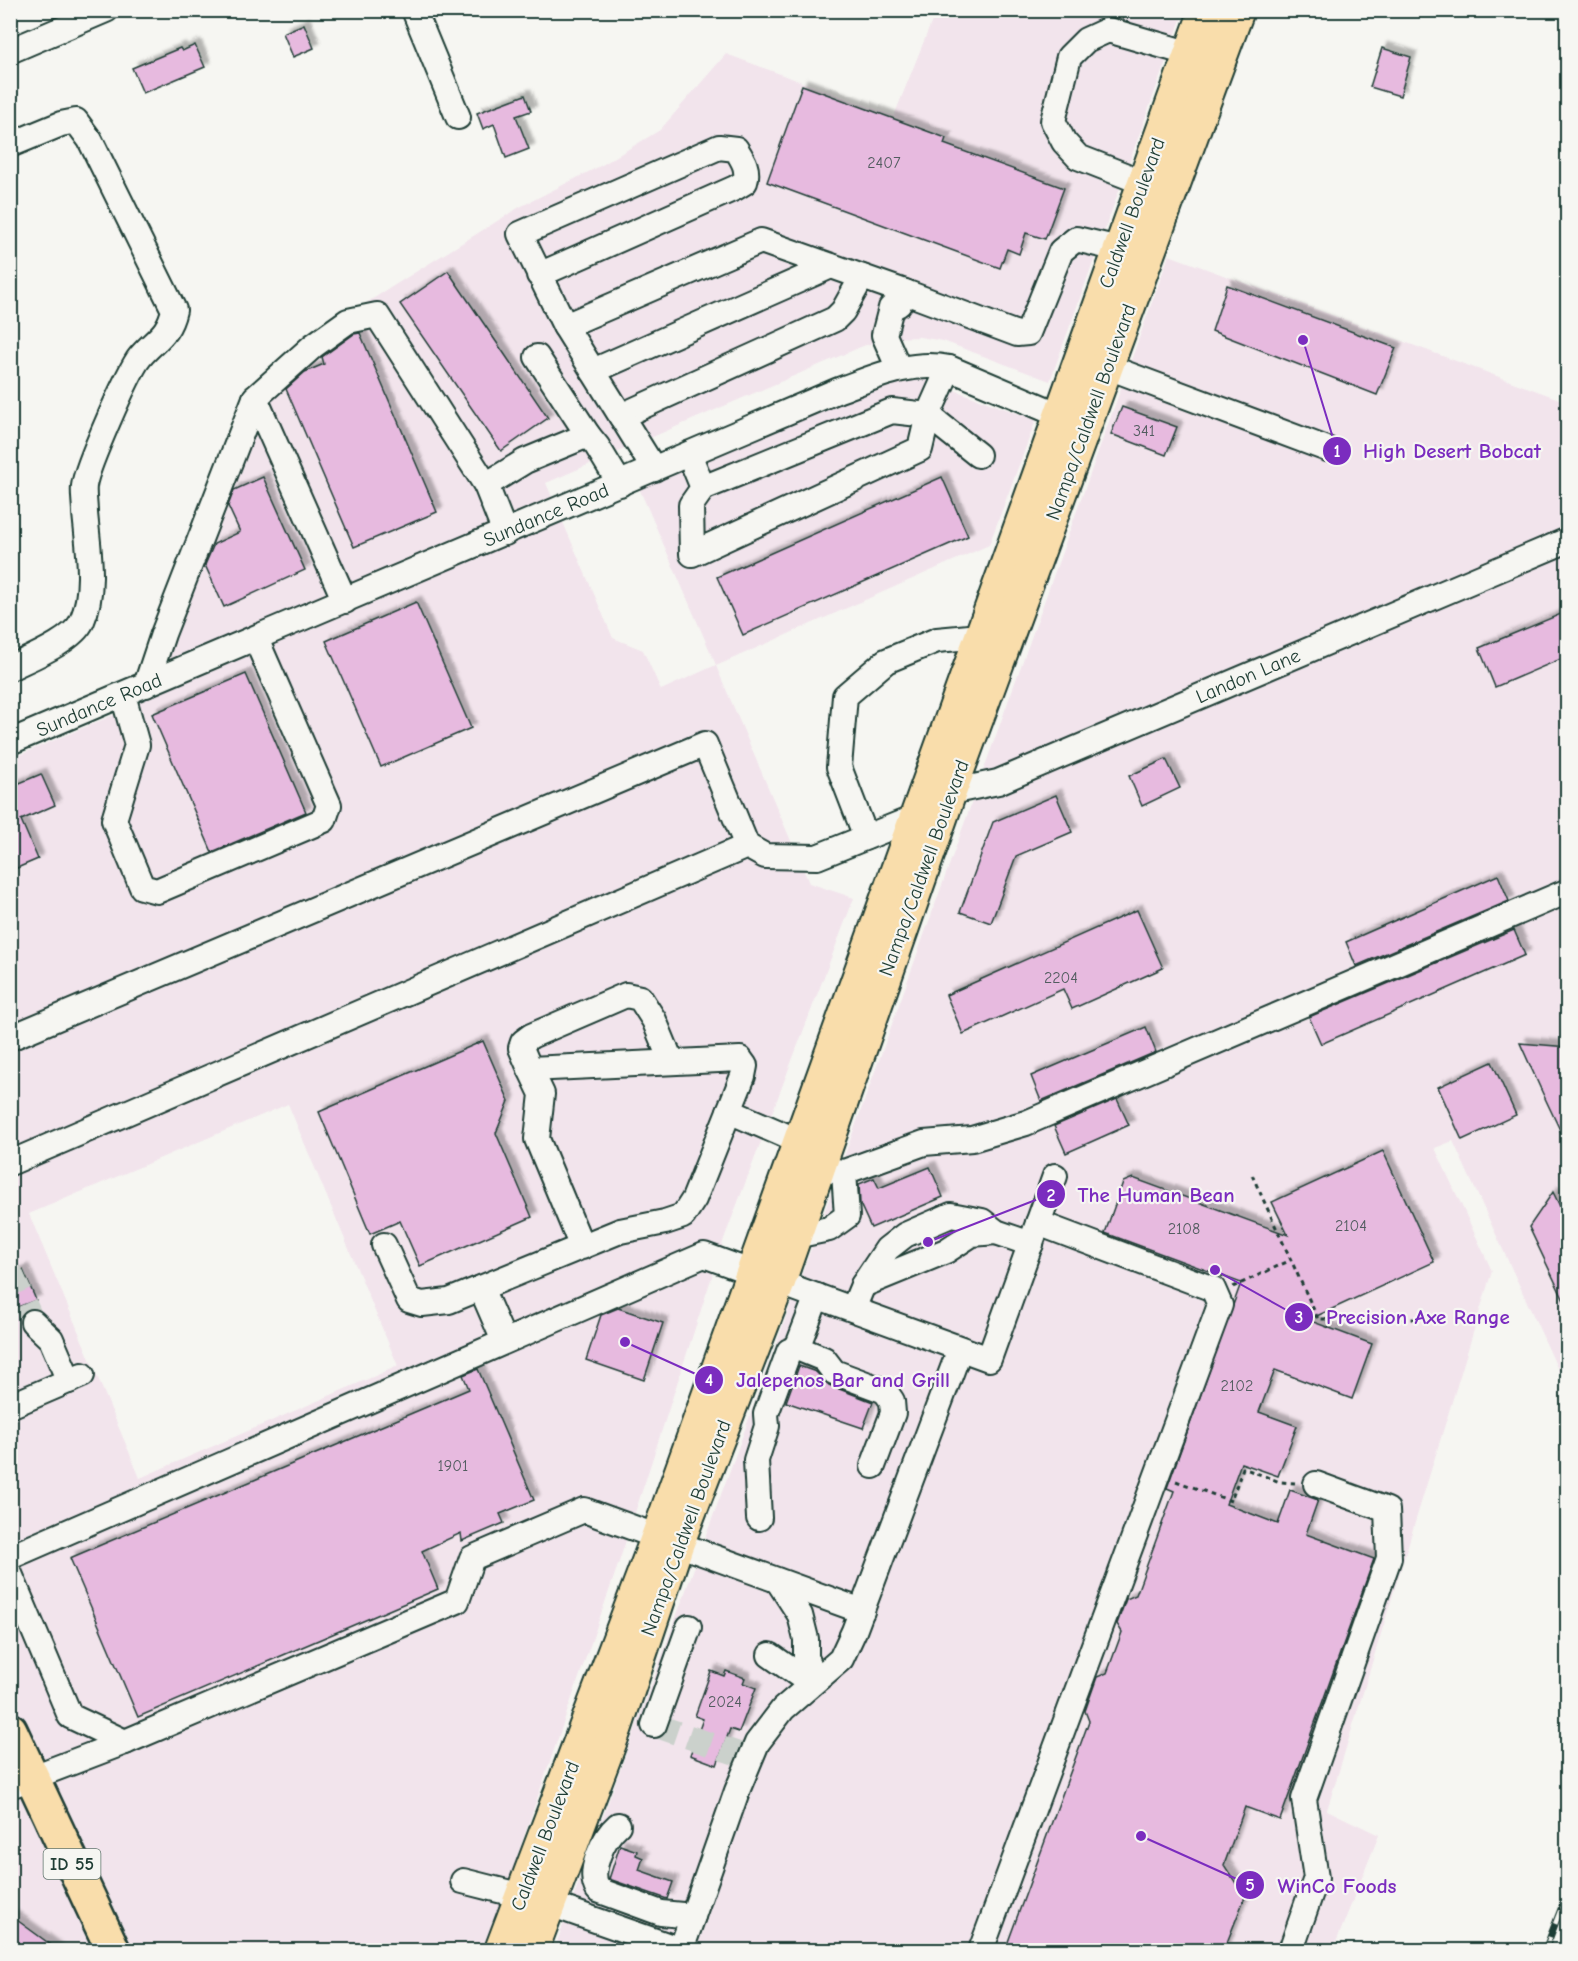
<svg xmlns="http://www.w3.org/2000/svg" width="1578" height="1961" viewBox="0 0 1578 1961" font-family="'Comic Neue',sans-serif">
<defs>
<filter id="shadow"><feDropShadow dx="5.5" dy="-5.5" stdDeviation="1.5" flood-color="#0004"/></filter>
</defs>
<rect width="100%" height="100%" fill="#f6f6f2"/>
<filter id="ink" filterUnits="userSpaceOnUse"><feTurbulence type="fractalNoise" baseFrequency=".0167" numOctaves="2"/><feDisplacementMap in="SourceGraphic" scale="12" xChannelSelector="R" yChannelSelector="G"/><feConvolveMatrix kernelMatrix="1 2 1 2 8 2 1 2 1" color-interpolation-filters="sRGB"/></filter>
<g filter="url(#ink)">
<g fill="#f2e4ec" fill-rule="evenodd">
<path d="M936,11H1184L1050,381L943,341L920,337L890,338L863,346L546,483L613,638L643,650L661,690L716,665L639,488L878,384L902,379H924L1036,420L989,545L716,666L809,883L854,898L725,1236L618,1565L501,1903L481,1950H11L10,759L125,710L187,534L251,388L318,333L518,208L602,165L660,130L726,54L894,116ZM288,1104L398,1366L140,1478L29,1214Z"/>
<path d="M1169,255L1567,402V1389L1453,1141L1435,1148L1492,1271L1327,1810L1379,1835L1333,1950H554L807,1260Z"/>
</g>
<g fill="#e7badf" stroke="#1f3d34" stroke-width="1.5" filter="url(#shadow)">
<path d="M304,24L314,48L293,57L283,33Z"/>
<path d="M195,45L205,67L143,93L132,68L180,48L182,51Z"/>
<path d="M1382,48L1411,57L1400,96L1370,87Z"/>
<path d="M802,85L946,138L944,144L1064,188L1045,239L1026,233L1019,254L1007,249L1000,268L767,182Z"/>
<path d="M525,95L531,111L516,116L529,149L506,158L494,124L483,129L477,113Z"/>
<path d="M448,271L548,418L501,451L400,304Z"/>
<path d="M1227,285L1396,348L1377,395L1212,331Z"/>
<path d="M360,333L437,512L354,547L286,389L305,372L324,364L322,357L354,334Z"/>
<path d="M1122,407L1177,427L1166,455L1111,434Z"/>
<path d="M263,477L305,570L224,607L205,565L214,544L240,532L228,506L234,490Z"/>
<path d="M942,477L968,536L743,635L717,577Z"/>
<path d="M416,602L471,728L381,767L326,641Z"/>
<path d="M1568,611V656L1495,687L1479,648Z"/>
<path d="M246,674L306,812L212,852L152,714Z"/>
<path d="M1166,759L1180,788L1142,806L1129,776Z"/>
<path d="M41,774L55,805L21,820L38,859L10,871V787Z"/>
<path d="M1056,795L1072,832L1016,856L991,923L960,912L993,822Z"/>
<path d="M1498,875L1509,901L1356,966L1346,942Z"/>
<path d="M1137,910L1163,968L1072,1009L1063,989L963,1034L946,995Z"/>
<path d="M1514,930L1525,955L1321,1044L1309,1017Z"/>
<path d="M1146,1027L1156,1052L1041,1101L1031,1076Z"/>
<path d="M483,1041L509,1101L496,1133L532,1217L420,1266L400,1221L370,1234L319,1112Z"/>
<path d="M1520,1043L1568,1047V1147L1543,1094Z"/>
<path d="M1492,1062L1516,1115L1462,1140L1438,1087Z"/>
<path d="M1117,1099L1129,1125L1066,1153L1054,1126Z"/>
<path d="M1383,1151L1434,1262L1308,1320L1372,1344L1352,1399L1275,1370L1259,1412L1297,1426L1278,1476L1241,1463L1226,1504L1278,1524L1290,1490L1318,1500L1306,1534L1374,1559L1280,1820L1245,1807L1224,1865L1245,1897L1224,1950H1005L1089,1721L1085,1711L1097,1677L1107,1673L1122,1632L1117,1624L1126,1599L1136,1595L1174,1491L1167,1488L1241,1283L1105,1233L1123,1182L1133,1178L1288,1235L1272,1202Z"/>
<path d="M930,1167L943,1197L871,1228L860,1204L859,1184L874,1178L879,1188Z"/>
<path d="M1553,1192L1568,1223V1309L1529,1227Z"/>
<path d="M23,1270L36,1300L10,1310V1275Z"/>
<path d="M618,1308L663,1323L644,1380L586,1360L601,1315Z"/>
<path d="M799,1366L816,1372L829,1385L873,1402L863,1428L786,1402Z"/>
<path d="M478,1369L534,1500L500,1514L504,1523L462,1541L461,1533L422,1551L438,1589L138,1717L70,1558L469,1389L463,1375Z"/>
<path d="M711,1671L724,1676L726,1671L745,1678L743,1683L756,1688L739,1732L730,1729L717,1765L690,1755L703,1719L695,1716Z"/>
<path d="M620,1845L637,1851L636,1855L643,1858L639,1870L673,1882L667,1899L609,1879Z"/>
<path d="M10,1915L58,1950H10Z"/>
</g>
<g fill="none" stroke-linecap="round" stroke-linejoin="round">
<g stroke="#cbd1cc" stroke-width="24" stroke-dasharray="24 12" stroke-linecap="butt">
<path d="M10,1271L33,1322"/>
<path d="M654,1725L750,1758"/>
</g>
<defs>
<g id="minor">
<path d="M414,10L458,117"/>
<path d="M10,51L106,10"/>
<path d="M10,145L61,124L76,121L90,140L174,310C168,336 155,339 140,357C129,370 86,468 84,486C83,494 85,504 85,513C88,547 96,589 82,621C73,641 30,658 10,668"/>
<path d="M1160,189L1078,157L1064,142L1053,121L1069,57L1086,40L1108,30L1205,58"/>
<path d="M539,275L735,188L745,182C749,169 743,160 736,149L719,147L520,234L565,326"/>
<path d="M537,357L588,435"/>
<path d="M1108,367L1327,449"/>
<path d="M899,369L884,335L891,308L899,304L905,292L1017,334L1028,333L1061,251L1076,239L1119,249"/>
<path d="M593,371L831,266"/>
<path d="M621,416L835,319L843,311L862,277"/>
<path d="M689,454L703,488L691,505L692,554L920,449L928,415L949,368"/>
<path d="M654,469L565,326L761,241L905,292"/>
<path d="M703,488L892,411L928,415L978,455"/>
<path d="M505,533L486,485L525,461L588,435L597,446L620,484"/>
<path d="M345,601L255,398L313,346L348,321L377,315L486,485"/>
<path d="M146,685L163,634L255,398"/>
<path d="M123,695L137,745L114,820L142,887L157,891L324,820L329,805L256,639"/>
<path d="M10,742L839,390C875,377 910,360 949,368L1076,422"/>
<path d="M936,791L950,792L998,782L1568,540"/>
<path d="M866,837L839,767L845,696L886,661L937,640L980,636"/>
<path d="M747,846L765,856L817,857L914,818"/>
<path d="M10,1038L705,744L747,846L10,1163"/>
<path d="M530,1069L521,1048L523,1042L531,1036L626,995L640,998L654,1020L671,1061"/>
<path d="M729,1111L798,1141"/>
<path d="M818,1169L844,1172L924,1143L972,1139L1026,1123L1568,891"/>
<path d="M795,1236L829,1229L847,1216L844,1172"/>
<path d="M384,1245L409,1300L422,1304L449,1301L620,1231L665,1222L683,1216L694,1199L743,1076L745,1066L740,1059L530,1069L542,1094L537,1139L582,1247"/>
<path d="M863,1285L946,1251L972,1234L996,1232"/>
<path d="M481,1288L504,1341"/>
<path d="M853,1309L863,1285L887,1249L905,1235L951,1215L982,1221L996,1232L1031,1244"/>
<path d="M33,1322L51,1339L69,1381"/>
<path d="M797,1348L817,1296"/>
<path d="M10,1406L82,1375"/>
<path d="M759,1518L756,1460L767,1426L766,1414L789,1351L797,1348L824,1359L834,1372L885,1391L892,1401L893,1413L873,1466"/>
<path d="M10,1557L704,1255L989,1359L1055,1176"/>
<path d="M10,1574L70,1716L125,1742"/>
<path d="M778,1581L800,1615L806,1639V1657L815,1679"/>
<path d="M770,1655L810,1683"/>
<path d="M654,1725L689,1627"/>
<path d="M10,1786L125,1742L457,1601L472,1558L584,1510L862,1611"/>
<path d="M618,1825C603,1838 587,1872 598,1890L661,1913L693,1916"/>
<path d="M463,1881L522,1896"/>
<path d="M550,1904L681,1950"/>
<path d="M681,1950L737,1791L757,1743L783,1709L841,1659L854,1631L960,1349"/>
<path d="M981,1950L1220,1305L1213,1289L1038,1223"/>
<path d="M1291,1950L1316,1878L1304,1799L1389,1558L1387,1510L1316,1484"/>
</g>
<g id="major">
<path d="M501,1950L657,1538L1206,10"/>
<path d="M532,1950L616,1727L677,1545L779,1282L950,792L1238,10"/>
</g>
<path id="highway" d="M10,1730L113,1950"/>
</defs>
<use href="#minor" stroke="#1f3d34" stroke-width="28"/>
<use href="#major" stroke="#1f3d34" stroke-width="36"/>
<use href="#highway" stroke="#1f3d34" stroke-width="38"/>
<g stroke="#1f3d34" stroke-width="3" stroke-dasharray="4.5 4.5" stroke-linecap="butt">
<path d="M1252,1175L1318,1319H1417"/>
<path d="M1233,1287L1291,1260"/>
<path d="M1176,1481L1231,1501L1243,1468L1280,1482L1295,1483"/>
</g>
<use href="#minor" stroke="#f6f6f2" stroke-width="24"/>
<use href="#major" stroke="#f9ddab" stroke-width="32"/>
<use href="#highway" stroke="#f9ddab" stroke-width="33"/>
<defs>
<g id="rail">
<path d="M1545,1950L1568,1891"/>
<path d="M1560,1950L1568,1931"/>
</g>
</defs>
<use href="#rail" stroke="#1f3d34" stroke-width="7"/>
<use href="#rail" stroke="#f6f6f2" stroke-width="4.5" stroke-dasharray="14" stroke-linecap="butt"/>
</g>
</g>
<g text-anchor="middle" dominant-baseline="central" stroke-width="4.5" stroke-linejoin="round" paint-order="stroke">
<g font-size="16" fill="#515c5f">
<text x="884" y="163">2407</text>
<text x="1144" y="431">341</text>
<text x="1061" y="978">2204</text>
<text x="1351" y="1226">2104</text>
<text x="1184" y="1229">2108</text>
<text x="1237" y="1386">2102</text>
<text x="453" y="1466">1901</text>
<text x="725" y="1702">2024</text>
</g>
<rect fill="#f6f6f2" stroke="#60746d" stroke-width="1.5" x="43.5" y="1849" width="57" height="30" rx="4.5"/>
<g font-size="18" font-weight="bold" fill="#1f3d34">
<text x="72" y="1864">ID 55</text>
</g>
<g font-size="20" fill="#1f3d34" stroke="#f6f6f2">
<text transform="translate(1132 213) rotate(-70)">Caldwell Boulevard</text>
<text transform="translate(1091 412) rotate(-70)">Nampa/Caldwell Boulevard</text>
<text transform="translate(546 515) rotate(-23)">Sundance Road</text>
<text transform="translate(1248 676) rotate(-23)">Landon Lane</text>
<text transform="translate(99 705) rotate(-23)">Sundance Road</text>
<text transform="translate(924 868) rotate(-70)">Nampa/Caldwell Boulevard</text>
<text transform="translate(686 1528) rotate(-70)">Nampa/Caldwell Boulevard</text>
<text transform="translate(545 1836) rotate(-69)">Caldwell Boulevard</text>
</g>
</g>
<path fill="none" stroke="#7b2cbf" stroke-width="2" d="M1303 340L1337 451M928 1242L1051 1194M1215 1270L1299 1317M625 1342L709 1380M1141 1836L1250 1885"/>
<g fill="#7b2cbf" stroke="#f6f6f2" stroke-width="2">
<circle cx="1303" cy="340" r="6"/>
<circle cx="928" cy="1242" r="6"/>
<circle cx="1215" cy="1270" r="6"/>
<circle cx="625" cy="1342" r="6"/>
<circle cx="1141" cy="1836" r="6"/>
<circle cx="1337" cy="451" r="15"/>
<circle cx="1051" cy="1194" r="15"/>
<circle cx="1299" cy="1317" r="15"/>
<circle cx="709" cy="1380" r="15"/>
<circle cx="1250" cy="1885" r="15"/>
</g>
<g font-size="18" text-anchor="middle" font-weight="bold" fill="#fff">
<text x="1337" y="457">1</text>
<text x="1051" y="1201">2</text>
<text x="1299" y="1323">3</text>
<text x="709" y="1386">4</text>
<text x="1250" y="1891">5</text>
</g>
<g font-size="21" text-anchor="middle" font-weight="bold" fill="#7b2cbf" stroke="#f6f6f2" stroke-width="4.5" stroke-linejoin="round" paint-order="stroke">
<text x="1452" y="458">High Desert Bobcat</text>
<text x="1156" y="1202">The Human Bean</text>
<text x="1418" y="1324">Precision Axe Range</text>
<text x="843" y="1387">Jalepenos Bar and Grill</text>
<text x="1337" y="1893">WinCo Foods</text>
</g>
<rect width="1578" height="1961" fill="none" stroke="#f6f6f2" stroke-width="36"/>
<rect x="18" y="18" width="1542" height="1925" fill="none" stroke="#1f3d34" stroke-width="2" filter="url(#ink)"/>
</svg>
